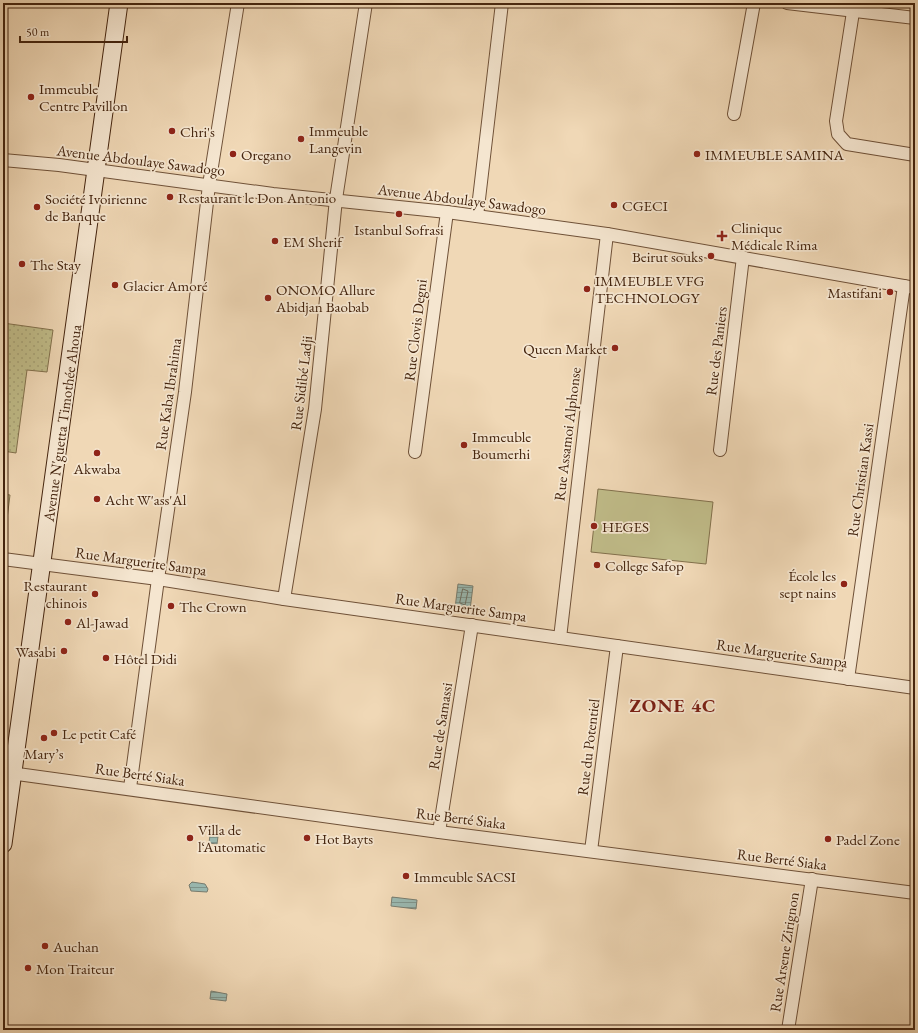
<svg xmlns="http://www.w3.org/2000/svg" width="918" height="1033" viewBox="0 0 918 1033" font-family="'EB Garamond',serif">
<defs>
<pattern id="grass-dots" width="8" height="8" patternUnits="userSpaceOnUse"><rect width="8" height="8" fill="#c0bc89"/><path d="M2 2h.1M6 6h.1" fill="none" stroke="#a6a175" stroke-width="1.8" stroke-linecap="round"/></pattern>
<pattern id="water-rules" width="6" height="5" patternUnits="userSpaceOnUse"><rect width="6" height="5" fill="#9ab9b1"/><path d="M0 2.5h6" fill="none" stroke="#7f968e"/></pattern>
</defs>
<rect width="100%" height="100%" fill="#f0d8b6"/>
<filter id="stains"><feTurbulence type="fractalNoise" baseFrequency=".005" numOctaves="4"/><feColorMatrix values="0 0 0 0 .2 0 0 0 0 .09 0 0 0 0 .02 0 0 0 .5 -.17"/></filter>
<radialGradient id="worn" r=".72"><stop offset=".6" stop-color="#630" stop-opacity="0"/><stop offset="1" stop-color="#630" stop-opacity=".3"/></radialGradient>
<g fill="url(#grass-dots)" stroke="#82704c">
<path d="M3,323L53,330L47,372L27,370L16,453L3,451Z"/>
<path d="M3,494L10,495L4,543H3Z"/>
</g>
<path fill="#c0bc89" stroke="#82704c" d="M598,489L713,502L706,564L591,552Z"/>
<g fill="url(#water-rules)" stroke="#787d70">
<path d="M458,584L473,586L470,610L455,608Z"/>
<path d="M211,827L219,829L217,844L209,843Z"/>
<path d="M192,882L205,884L208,889L207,892L191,891L189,885Z"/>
<path d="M392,897L417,900L416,909L391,906Z"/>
<path d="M211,991L227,994L226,1001L210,999Z"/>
</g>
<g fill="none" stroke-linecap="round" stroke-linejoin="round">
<path stroke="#6f6e60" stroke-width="1" d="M463,589L468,591L465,605L460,603Z"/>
<defs>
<g id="street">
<path d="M787,3L915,18"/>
<path d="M853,12L836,121L838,134L847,144L915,155"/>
<path d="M734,114L754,3"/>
<path d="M3,160L59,165L273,194L447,212L607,234L915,288"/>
<path d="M477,216L502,3"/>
<path d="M720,450L743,257"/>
<path d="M415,452L447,212"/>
<path d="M3,559L158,579L284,599L915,688"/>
<path d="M284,599L315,409L336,199L366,3"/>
<path d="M560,638L607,234"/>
<path d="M848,679L904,286"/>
<path d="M3,772L439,832L915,893"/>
<path d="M130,788L158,579L185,392L209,185L238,3"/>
<path d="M439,832L472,625"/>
<path d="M591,851L617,646"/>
<path d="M788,1030L812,879"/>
</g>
<path id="secondary" d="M3,844L119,3"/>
</defs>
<use href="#street" stroke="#6f5138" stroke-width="14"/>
<use href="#secondary" stroke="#44240e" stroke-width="19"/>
<use href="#street" stroke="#f5e6d0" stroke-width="12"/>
<use href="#secondary" stroke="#f5e6d0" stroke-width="17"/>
</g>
<g fill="#8f2418" stroke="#f5e6d0" stroke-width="1.5">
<circle cx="31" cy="97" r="4"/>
<circle cx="172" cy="131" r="4"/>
<circle cx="301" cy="139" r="4"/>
<circle cx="233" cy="154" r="4"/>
<circle cx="697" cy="154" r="4"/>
<circle cx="170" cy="197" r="4"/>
<circle cx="614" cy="205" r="4"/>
<circle cx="37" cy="207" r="4"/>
<circle cx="399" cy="214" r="4"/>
<path d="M720 230h4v4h4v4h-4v4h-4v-4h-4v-4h4z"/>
<circle cx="275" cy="241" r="4"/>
<circle cx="711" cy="256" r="4"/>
<circle cx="22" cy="264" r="4"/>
<circle cx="115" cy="285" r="4"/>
<circle cx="587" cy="289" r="4"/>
<circle cx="890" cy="292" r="4"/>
<circle cx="268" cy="298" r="4"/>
<circle cx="615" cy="348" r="4"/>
<circle cx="464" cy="445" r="4"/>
<circle cx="97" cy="453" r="4"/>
<circle cx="97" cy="499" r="4"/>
<circle cx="594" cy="526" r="4"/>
<circle cx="597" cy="565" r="4"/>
<circle cx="844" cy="584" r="4"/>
<circle cx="95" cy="594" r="4"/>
<circle cx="171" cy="606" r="4"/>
<circle cx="68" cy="622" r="4"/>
<circle cx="64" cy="651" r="4"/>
<circle cx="106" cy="658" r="4"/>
<circle cx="54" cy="733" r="4"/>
<circle cx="44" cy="738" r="4"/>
<circle cx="190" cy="838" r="4"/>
<circle cx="307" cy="838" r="4"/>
<circle cx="828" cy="839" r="4"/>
<circle cx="406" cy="876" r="4"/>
<circle cx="45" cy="946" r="4"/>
<circle cx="28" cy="968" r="4"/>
</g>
<g text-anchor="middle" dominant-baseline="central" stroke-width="3.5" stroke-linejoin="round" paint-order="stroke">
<g font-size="15" fill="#44240e" stroke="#f5e6d0" text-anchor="start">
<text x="39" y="88">Immeuble<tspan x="39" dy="17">Centre Pavillon</tspan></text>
<text x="309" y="130">Immeuble<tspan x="309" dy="17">Langevin</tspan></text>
<text x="180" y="131">Chri's</text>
<text x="241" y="154">Oregano</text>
<text x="705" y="154">IMMEUBLE SAMINA</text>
<text x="178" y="197">Restaurant le Don Antonio</text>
<text x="45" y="198">Société Ivoirienne<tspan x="45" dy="17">de Banque</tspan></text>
<text x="622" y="205">CGECI</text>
<text x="731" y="227">Clinique<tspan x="731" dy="17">Médicale Rima</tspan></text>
<text x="399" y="229" text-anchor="middle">Istanbul Sofrasi</text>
<text x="283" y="241">EM Sherif</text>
<text x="703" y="256" text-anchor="end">Beirut souks</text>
<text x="30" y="264">The Stay</text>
<text x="595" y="280">IMMEUBLE VFG<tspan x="595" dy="17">TECHNOLOGY</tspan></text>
<text x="123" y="285">Glacier Amoré</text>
<text x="276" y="289">ONOMO Allure<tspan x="276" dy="17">Abidjan Baobab</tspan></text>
<text x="882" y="292" text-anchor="end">Mastifani</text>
<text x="607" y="348" text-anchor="end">Queen Market</text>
<text x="472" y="436">Immeuble<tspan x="472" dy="17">Boumerhi</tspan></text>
<text x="97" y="468" text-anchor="middle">Akwaba</text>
<text x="105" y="499">Acht W'ass'Al</text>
<text x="602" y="526">HEGES</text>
<text x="605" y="565">College Safop</text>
<text x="836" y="575" text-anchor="end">École les<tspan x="836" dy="17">sept nains</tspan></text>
<text x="87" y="585" text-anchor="end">Restaurant<tspan x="87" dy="17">chinois</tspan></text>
<text x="179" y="606">The Crown</text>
<text x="76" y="622">Al-Jawad</text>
<text x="56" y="651" text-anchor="end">Wasabi</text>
<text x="114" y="658">Hôtel Didi</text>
<text x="62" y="733">Le petit Café</text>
<text x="44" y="753" text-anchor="middle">Mary’s</text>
<text x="198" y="829">Villa de<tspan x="198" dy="17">l‘Automatic</tspan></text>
<text x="315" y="838">Hot Bayts</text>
<text x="836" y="839">Padel Zone</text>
<text x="414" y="876">Immeuble SACSI</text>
<text x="53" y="946">Auchan</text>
<text x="36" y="968">Mon Traiteur</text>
</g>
<g font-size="15" fill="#44240e" stroke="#f5e6d0">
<text transform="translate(141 160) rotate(7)">Avenue Abdoulaye Sawadogo</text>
<text transform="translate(462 199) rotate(7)">Avenue Abdoulaye Sawadogo</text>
<text transform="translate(415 330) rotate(-83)">Rue Clovis Degni</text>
<text transform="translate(716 351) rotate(-83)">Rue des Paniers</text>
<text transform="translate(301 383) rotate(-83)">Rue Sidibé Ladji</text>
<text transform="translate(168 394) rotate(-82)">Rue Kaba Ibrahima</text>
<text transform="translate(62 423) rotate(-82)">Avenue N'guetta Timothée Ahoua</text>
<text transform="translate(567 434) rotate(-83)">Rue Assamoi Alphonse</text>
<text transform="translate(860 480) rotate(-82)">Rue Christian Kassi</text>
<text transform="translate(141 561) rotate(8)">Rue Marguerite Sampa</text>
<text transform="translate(461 607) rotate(8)">Rue Marguerite Sampa</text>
<text transform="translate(782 653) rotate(8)">Rue Marguerite Sampa</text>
<text transform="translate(440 726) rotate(-81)">Rue de Samassi</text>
<text transform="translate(588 747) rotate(-83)">Rue du Potentiel</text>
<text transform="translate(140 774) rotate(8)">Rue Berté Siaka</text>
<text transform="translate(461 818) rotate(7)">Rue Berté Siaka</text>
<text transform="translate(782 859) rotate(7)">Rue Berté Siaka</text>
<text transform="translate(784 952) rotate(-81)">Rue Arsene Zirignon</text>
</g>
<g font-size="19" font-weight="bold" letter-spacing="1" fill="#7a1f14" stroke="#f5e6d0">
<text x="673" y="705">ZONE 4C</text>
</g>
</g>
<rect width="918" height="1033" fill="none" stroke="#f0d8b6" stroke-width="16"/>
<rect x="4" y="4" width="910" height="1025" fill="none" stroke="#44240e" stroke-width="2"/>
<rect x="8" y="8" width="902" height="1017" fill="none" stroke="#44240e"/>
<path d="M20 36v6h107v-6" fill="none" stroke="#44240e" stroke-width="2"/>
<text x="26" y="36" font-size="12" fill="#44240e" stroke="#f5e6d0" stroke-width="3" paint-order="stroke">50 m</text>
<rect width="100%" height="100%" filter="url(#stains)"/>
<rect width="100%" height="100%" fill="url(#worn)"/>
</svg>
